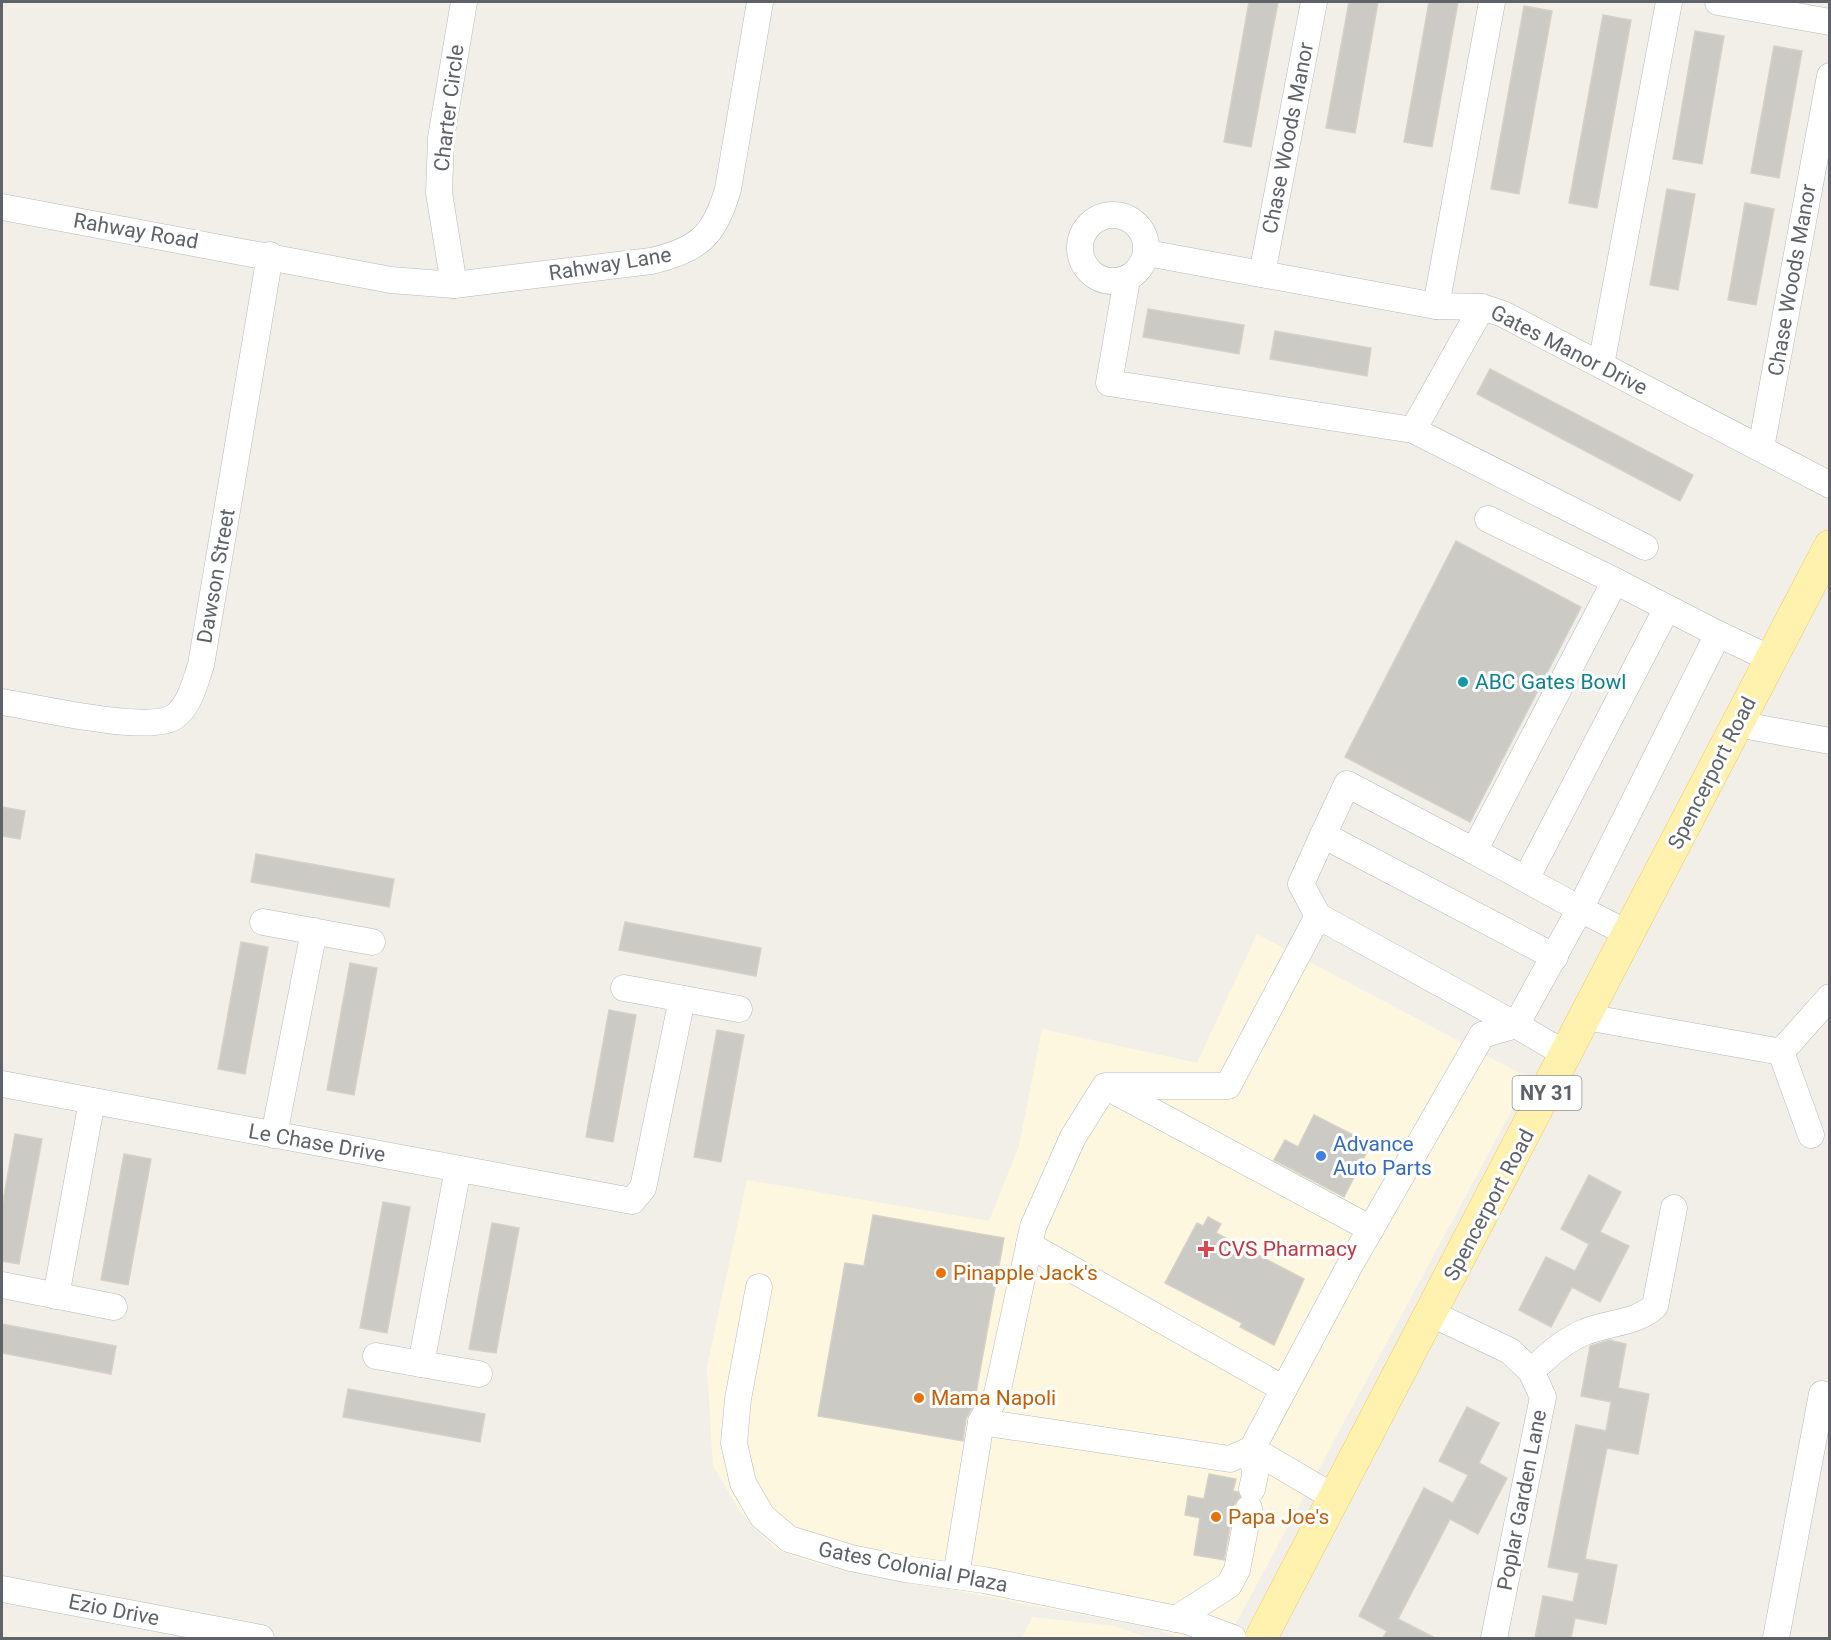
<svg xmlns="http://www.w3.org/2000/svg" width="1831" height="1640" viewBox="0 0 1831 1640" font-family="Roboto,sans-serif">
<rect width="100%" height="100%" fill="#f1efe8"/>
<g fill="#fef7e0">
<path d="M1257,934L1529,1078L1228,1638H1180L1157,1629L820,1565L775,1549L742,1514L713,1466L707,1367L747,1180L989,1221L1019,1146L1042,1029L1197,1063Z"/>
<path d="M1032,1617L1115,1626L1149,1638H1022Z"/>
</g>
<g fill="#cccac5" stroke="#d6d1c6" stroke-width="1.5">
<path d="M1249,2H1278L1251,147L1224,142Z"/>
<path d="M1349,2H1378L1355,133L1326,128Z"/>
<path d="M1429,2H1458L1432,147L1404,142Z"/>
<path d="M1524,6L1552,11L1519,194L1491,189Z"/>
<path d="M1603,15L1631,20L1597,208L1569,203Z"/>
<path d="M1695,31L1724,36L1702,164L1673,159Z"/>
<path d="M1774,46L1802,51L1779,178L1751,173Z"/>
<path d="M1667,189L1695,194L1678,290L1650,285Z"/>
<path d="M1745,203L1774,209L1756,305L1728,300Z"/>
<path d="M1148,309L1244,325L1239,354L1143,337Z"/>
<path d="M1275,331L1371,348L1367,376L1270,359Z"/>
<path d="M1490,369L1693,475L1680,501L1477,394Z"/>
<path d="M1456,541L1581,607L1470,822L1345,757Z"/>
<path d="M2,807L25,811L20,839L2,836Z"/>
<path d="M256,854L394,879L389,907L251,882Z"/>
<path d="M625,922L761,948L756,976L619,950Z"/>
<path d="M241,942L268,947L245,1074L218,1069Z"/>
<path d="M350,963L377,968L354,1095L327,1090Z"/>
<path d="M609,1010L636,1015L613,1142L586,1137Z"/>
<path d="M717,1030L744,1035L721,1162L694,1157Z"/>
<path d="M1314,1115L1371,1144L1344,1197L1274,1160L1285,1140L1298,1147Z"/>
<path d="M15,1134L42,1139L19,1264L2,1261V1207Z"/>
<path d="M124,1154L151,1159L128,1285L101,1280Z"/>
<path d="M1589,1175L1621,1192L1600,1232L1629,1246L1600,1302L1572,1287L1551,1327L1519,1310L1546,1257L1575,1271L1589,1244L1561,1229Z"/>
<path d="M383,1202L410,1207L387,1333L360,1328Z"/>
<path d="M873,1215L1004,1238L974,1404L966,1419L963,1441L818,1416L845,1263L864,1266Z"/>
<path d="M1208,1217L1221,1224L1216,1233L1304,1279L1274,1345L1240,1327L1242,1323L1165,1283L1197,1223L1203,1226Z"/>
<path d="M492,1223L519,1228L496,1353L469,1349Z"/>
<path d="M2,1324L116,1346L111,1374L2,1353Z"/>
<path d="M1609,1340L1626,1344L1618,1388L1649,1394L1638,1454L1607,1448L1598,1492L1585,1559L1617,1565L1606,1624L1575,1618L1571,1638H1535L1543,1596L1573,1602L1579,1573L1548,1567L1576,1425L1606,1431L1611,1402L1581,1396L1590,1346Z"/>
<path d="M348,1389L485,1414L480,1442L343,1417Z"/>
<path d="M1467,1407L1499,1423L1479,1463L1507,1478L1478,1534L1450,1519L1398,1619L1435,1638H1383L1387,1631L1359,1616L1424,1488L1453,1503L1468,1475L1439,1461Z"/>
<path d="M1209,1474L1236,1479L1233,1491L1238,1492L1240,1497L1234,1505L1224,1560L1194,1555L1200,1518L1185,1515L1188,1496L1204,1499Z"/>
</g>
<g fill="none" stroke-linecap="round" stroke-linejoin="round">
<defs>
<g id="minor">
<path d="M1718,2L1830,22"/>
<path d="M2,207L391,280L454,285L651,261C699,250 715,235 728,189L760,2"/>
<circle cx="1113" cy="248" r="33"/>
<path d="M1147,253L1436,306L1482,307L1503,314L1830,485"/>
<path d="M1262,274L1314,2"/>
<path d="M1127,279L1109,383L1413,430"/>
<path d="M454,285L439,193L441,138L464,2"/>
<path d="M1436,306L1492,2"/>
<path d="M1482,307L1413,430L1645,547"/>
<path d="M1601,365L1669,2"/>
<path d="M1761,448L1830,76"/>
<path d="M1488,519L1615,581"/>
<path d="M2,702C35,707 148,734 174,717C190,706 195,682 201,665L270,255"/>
<path d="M1737,724L1830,741"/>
<path d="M1474,851L1347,784L1323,835L1555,957"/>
<path d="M1526,879L1667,608"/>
<path d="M1318,916L1301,884L1323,835"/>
<path d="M263,922L372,942"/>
<path d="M1629,934L1580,909L1718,634L1771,659"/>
<path d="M624,988L739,1009"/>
<path d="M1586,1017L1781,1052L1830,997"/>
<path d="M1781,1052L1811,1135"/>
<path d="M1567,1055L1516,1025L1580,909L1474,851L1615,581L1718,634"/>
<path d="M2,1084L632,1201L643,1188L682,999"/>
<path d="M1107,1087L1371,1229"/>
<path d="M274,1135L314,931"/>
<path d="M1029,1245L1284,1389"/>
<path d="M2,1285L114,1307"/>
<path d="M759,1287L738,1399L734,1443L743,1483L762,1516L789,1539L851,1558L905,1569L984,1580L1187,1621L1233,1638"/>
<path d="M56,1296L92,1101"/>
<path d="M1432,1314L1510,1351L1531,1371L1543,1397L1494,1638"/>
<path d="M376,1356L421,1364L458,1169"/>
<path d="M421,1364L479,1374"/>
<path d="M1531,1371C1547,1357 1564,1340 1585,1332C1609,1322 1635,1324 1655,1306L1674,1208"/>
<path d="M981,1422L997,1394L1033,1227L1073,1137L1105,1086H1228L1318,916L1516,1025"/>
<path d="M1335,1498L1252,1449L1350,1265L1482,1035L1516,1025"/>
<path d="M956,1576L981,1422L1230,1459L1252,1449L1255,1475L1252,1489"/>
<path d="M2,1589L261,1638"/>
<path d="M1176,1619L1229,1585L1237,1570L1249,1508"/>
<path d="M1776,1638L1822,1394"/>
</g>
<path id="major" d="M1261,1638L1830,546"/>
</defs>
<use href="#minor" stroke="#b5b8bc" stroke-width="27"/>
<use href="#major" stroke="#f2c960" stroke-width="33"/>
<use href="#minor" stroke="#fff" stroke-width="26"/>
<use href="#major" stroke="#fff2af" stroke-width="32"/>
</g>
<circle fill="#0f9aa8" stroke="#fff" stroke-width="2" cx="1463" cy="682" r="6"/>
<circle fill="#3f7fe0" stroke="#fff" stroke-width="2" cx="1321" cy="1156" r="6"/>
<path fill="#e0444e" stroke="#fff" stroke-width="2" d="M1203 1240h6v6h6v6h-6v6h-6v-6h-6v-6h6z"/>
<g fill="#e8710a" stroke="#fff" stroke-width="2">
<circle cx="941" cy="1273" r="6"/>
<circle cx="919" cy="1398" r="6"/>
<circle cx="1216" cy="1517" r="6"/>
</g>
<g text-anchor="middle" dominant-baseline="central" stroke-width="6" stroke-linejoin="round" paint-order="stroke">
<rect fill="#fff" stroke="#8f9295" stroke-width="1.5" x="1512.5" y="1076" width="69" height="34" rx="4.5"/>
<g font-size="20" font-weight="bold" fill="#5f6368">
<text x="1547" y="1093">NY 31</text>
</g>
<g font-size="21" fill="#5f6368" stroke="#fff">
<text transform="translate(449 108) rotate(-83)">Charter Circle</text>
<text transform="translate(1288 138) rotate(-79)">Chase Woods Manor</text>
<text transform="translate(136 231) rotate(10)">Rahway Road</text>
<text transform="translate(610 264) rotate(-9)">Rahway Lane</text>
<text transform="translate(1792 280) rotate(-80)">Chase Woods Manor</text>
<text transform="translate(1569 350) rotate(27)">Gates Manor Drive</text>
<text transform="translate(216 576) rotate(-80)">Dawson Street</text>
<text transform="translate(1712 773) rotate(-63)">Spencerport Road</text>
<text transform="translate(317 1143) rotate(10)">Le Chase Drive</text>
<text transform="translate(1489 1205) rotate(-62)">Spencerport Road</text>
<text transform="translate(1522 1500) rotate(-79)">Poplar Garden Lane</text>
<text transform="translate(913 1567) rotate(11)">Gates Colonial Plaza</text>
<text transform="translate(114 1610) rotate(11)">Ezio Drive</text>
</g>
<g font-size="21" fill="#0d838f" stroke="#fff" text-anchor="start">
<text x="1475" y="682">ABC Gates Bowl</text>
</g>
<g font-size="21" fill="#366cbe" stroke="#fff" text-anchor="start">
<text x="1333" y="1144">Advance<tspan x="1333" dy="24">Auto Parts</tspan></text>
</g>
<g font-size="21" fill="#be3a42" stroke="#fff" text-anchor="start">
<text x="1218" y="1249">CVS Pharmacy</text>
</g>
<g font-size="21" fill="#c56008" stroke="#fff" text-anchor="start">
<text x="953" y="1273">Pinapple Jack's</text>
<text x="931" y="1398">Mama Napoli</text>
<text x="1228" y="1517">Papa Joe's</text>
</g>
</g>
<rect width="1831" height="1640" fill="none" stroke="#5f6368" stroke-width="6"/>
</svg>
